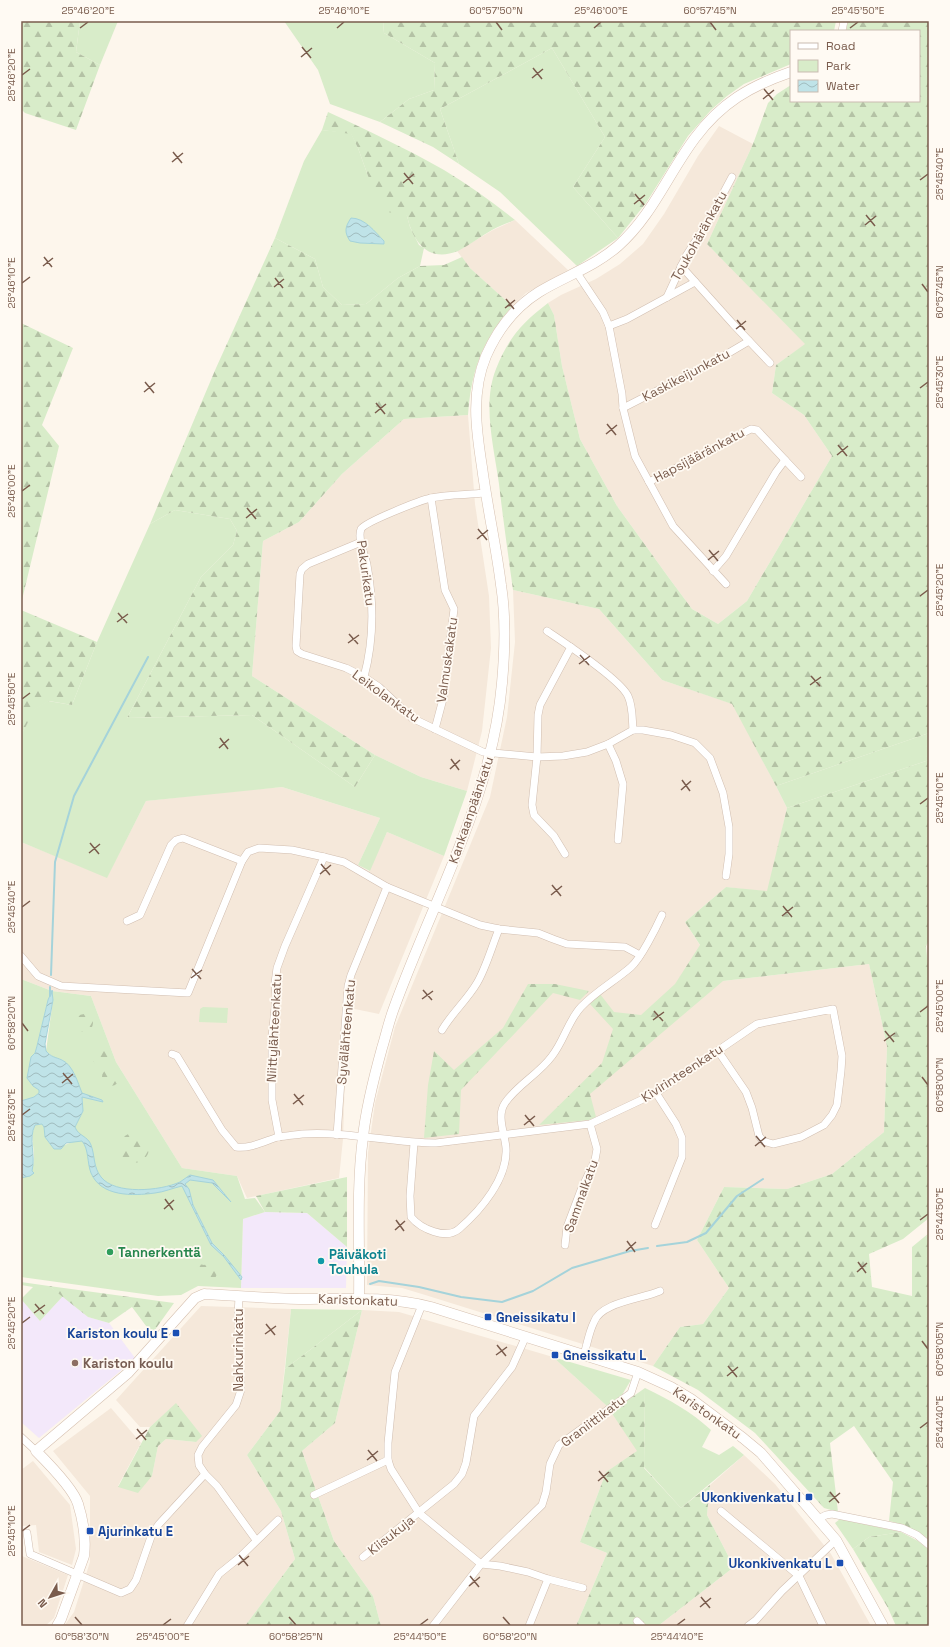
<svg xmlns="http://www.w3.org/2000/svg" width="950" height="1647" viewBox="0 0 950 1647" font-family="'Space Grotesk',sans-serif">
<defs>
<pattern id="forest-firs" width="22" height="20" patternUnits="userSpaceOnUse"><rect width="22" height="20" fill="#d8ecc9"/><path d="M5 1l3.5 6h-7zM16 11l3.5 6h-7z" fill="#b4c2a5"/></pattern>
<pattern id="water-waves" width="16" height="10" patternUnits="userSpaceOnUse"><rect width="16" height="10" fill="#bfe3e8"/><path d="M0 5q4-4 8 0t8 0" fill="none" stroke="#a0bbbe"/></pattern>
</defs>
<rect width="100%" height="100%" fill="#fdf6ec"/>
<g fill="#f5e8da">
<path d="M719,126L753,144L707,244L806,344L776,365L772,393L804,415L832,456L747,601L718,624L692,609L669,578L617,506L580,439L562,366L554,315L548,303L561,295L596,279L620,264L643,244L664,214L698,156Z"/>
<path d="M515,220L568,270L526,293L512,306L470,268L457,251L493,230Z"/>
<path d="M468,415L475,504L489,596L491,648L482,731L467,791L421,777L375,755L252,676L263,541L299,522L342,474L404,419Z"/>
<path d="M513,590L599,609L662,680L733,704L776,786L787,808L768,892L726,887L685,922L723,981L869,964L887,1046L884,1132L832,1174L787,1189L724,1187L697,1240L729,1288L703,1324L680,1327L653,1366L422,1294L402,1288L367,1285L368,1153L375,1103L395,1027L490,797L507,717L515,642Z"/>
<path d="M282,787L380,818L358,865L369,871L387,832L444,856L379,1014L350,1008L345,1075L343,1139L339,1178L247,1198L237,1176L182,1168L116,1062L91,996L52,991L21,979V842L107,877L146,801L235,791Z"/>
<path d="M201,1306L291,1309L280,1411L247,1455L281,1511L295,1559L245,1626H64L74,1612L90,1562V1496L53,1451L111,1408L141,1443L118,1486L152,1476L158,1446L166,1439L196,1442L176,1404L150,1427H140L116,1400Z"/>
<path d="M362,1310L399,1312L553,1357L607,1406L638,1451L606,1472L580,1542L607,1553L576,1626H381L373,1596L334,1541L302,1451L335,1423Z"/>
<path d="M744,1455L775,1484L831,1554L870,1624V1626H658L734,1567L707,1515L710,1485Z"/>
<path d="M33,1461L70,1505L76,1549L72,1565L39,1552L36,1525L21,1526V1470Z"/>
<path d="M21,1546L22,1556L68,1575L54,1618L45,1626H21Z"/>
</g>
<g fill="#f3e8fa">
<path d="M265,1212L307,1213L347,1247L346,1288H241L243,1219Z"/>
<path d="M63,1296L88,1317L109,1323L135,1358L124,1368L39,1438L21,1422V1299L40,1321Z"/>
</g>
<g fill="#d8ecc9">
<path d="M80,21H118L100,65L76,52Z"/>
<path d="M284,21H383L384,33L435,63L434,90L409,99L380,122L330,104L318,70Z"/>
<path d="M552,48L605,137L573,187L618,238L577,266L500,192L459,164L440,109Z"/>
<path d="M322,130L351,133L358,148L368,176L407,216L410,227L419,245L424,248L420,266L398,278L366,304L342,305L323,287L315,259L275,238L304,161Z"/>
<path d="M175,510L230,519L237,531L233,545L201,577L127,718L252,715L355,787L375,755L421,777L467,791L444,856L387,832L370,871L358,865L380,818L282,787L146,801L107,878L21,842V736L33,710L48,701L72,705L97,642L150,524Z"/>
<path d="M929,733V760L787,808L776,786Z"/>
<path d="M21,979L52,991L91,996L116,1062L182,1168L237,1176L245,1199L255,1198L265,1212L243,1219L241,1288L198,1286L181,1295L158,1296L21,1277V1178L30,1176C32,1170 34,1164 34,1157C34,1146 30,1136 35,1125L42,1124L44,1127L45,1137L54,1149L75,1141L76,1131L75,1127L83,1111V1101L63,1060L54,1058L46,1051L53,1000L52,992L48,1000L37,1046L35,1053L31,1057L27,1078L33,1086L39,1090V1093L34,1097L21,1101Z"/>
<path d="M203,1007L228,1008L227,1023L199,1022L200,1009Z"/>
<path d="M21,1282L49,1286L63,1296L40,1321L21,1299L33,1287L21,1285Z"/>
<path d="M291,1309L362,1310L285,1369Z"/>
<path d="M553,1357L631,1380L622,1395L607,1406Z"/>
<path d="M645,1388C670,1400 690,1411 711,1430L702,1447L719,1455L733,1446L744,1455L681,1508L644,1467Z"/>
<path d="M840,1519L901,1532L869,1537L853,1549L835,1523Z"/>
</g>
<g fill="url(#forest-firs)">
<path d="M21,21H80L76,52L100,65L76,130L25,113L21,109Z"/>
<path d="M383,21H836L834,31H791V64L744,84L727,96L711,110L688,136L646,203L618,238L573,187L605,137L552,48L440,109L459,164L433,147L380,122L409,99L434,90L435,63L384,33Z"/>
<path d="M848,21H929V733L776,786L732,704L662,680L599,609L513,590C508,554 503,519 499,484C494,447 482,404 496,369C508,338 523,322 548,303L554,315L562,366L580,439L617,506L669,578L692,609L718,624L747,601L832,456L804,415L772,393L776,365L805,344L707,244L753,144L768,103L777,94L791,85V101H919V31H846Z"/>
<path d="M328,112C367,130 407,149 444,170C469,185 492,202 515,220C507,223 499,226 492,230C481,236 470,245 458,251C428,263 413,242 407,216L388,212L368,176L358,148L351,134L322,130Z"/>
<path d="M275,238L315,259L323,287L342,305L366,304L398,278L420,266L444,265L462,257L470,268L512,306C505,315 498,323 492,333C476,358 470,386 468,415L404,419L342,474L299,522L263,541L252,676L375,755L355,787L252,715L127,718L201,577L233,545L237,531L230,519L175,510L150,524L216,368Z"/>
<path d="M21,323L73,348L42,425L59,446L21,604Z"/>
<path d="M21,610L97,642L72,705L49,701L34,710L21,736Z"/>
<path d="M929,760V940L926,946L929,976V1218L903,1239L869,1254L872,1287L912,1296V1247L929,1233V1540C917,1530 904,1524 889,1521L893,1482L854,1426L830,1443L838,1512L824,1508L755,1433L698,1390L653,1366L680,1327L703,1324L729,1288L697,1240L724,1187L787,1189L832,1174L884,1132L887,1046L869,964L723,981L590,1094L596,1117L589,1120L539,1125L602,1063L613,1029L590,1004L600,994L614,1012L641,1015L675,984L700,945L685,922L726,887L767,891L787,808Z"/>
<path d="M528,984H555L589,991L580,1000L553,993L461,1090L459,1134L424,1138L428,1085L434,1051L454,1070L503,1028Z"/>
<circle cx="84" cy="1023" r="9"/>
<circle cx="100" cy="1057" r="8"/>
<circle cx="111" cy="1077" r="9"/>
<circle cx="134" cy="1148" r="15"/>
<path d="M347,1177V1247L307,1213L265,1212L256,1196Z"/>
<path d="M213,1262C218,1267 219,1272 215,1278H206L196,1270L199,1264L204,1265Z"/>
<path d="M49,1286L174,1303L152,1334L132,1307L109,1323L88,1317Z"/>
<path d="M362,1310L335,1423L302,1451L334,1541L373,1596L381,1626H245L295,1559L281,1511L247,1455L280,1411L285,1369Z"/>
<path d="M645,1388L644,1468L681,1508L710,1485L707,1515L734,1567L658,1626H576L607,1553L580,1542L606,1472L637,1451L611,1412Z"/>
<path d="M176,1403L202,1436L196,1442L166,1439L158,1446L152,1476L138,1493L118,1487L150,1427Z"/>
<path d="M901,1532L918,1541L929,1550V1626H896L888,1608L853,1549L869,1537Z"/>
</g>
<g fill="url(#water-waves)" stroke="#a5d3da">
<path d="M351,218C365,218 375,232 384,241V244L360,243L350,241C344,232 345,227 351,218Z"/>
<path d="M52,991L53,1000L45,1044L46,1051C51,1057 55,1057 62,1060C73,1065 78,1083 82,1093L102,1100L103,1102L82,1097L83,1111L75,1127C78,1136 88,1136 91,1145C95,1155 93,1167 101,1177C115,1195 160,1191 180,1182C183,1180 187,1177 190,1175L213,1180L231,1202L212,1183L190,1180L185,1184L189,1189L193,1205L212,1243L224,1255L242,1277L241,1280L224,1257L211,1245L182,1186C173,1188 164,1192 155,1193C133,1196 101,1197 91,1173C87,1163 89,1149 82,1141L66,1143L61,1149H54L45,1137L44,1127L42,1124L35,1125C28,1139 36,1155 32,1171L34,1173L30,1176L21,1178V1101L34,1097L39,1093V1090L33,1086L27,1078L31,1057L35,1053L37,1046L48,1000Z"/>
</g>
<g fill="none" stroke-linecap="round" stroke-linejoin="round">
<g stroke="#a5d3da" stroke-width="2">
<path d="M51,975L55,862L74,796L148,657"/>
<path d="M50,987V996L52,991"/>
<path d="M657,1246L687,1242L706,1233L737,1196L763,1179"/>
<path d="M370,1284L379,1281L419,1287L461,1297L502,1302L533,1291L572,1268L630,1251L648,1248"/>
</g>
<defs>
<g id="street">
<path d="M842,31L844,21"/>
<path d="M681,266L733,324L770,363"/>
<path d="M577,273L603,312L609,326L622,394L623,408L635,456L673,526L726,584"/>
<path d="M667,297L686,256L708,222L732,177"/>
<path d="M609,326L627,319L695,282"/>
<path d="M623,408L715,361L749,341"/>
<path d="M649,482L751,429L757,430L801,477"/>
<path d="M431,498L445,590L454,609L443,699L435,729"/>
<path d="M361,542L308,564L302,569L300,574L296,646L297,651L302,654L346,668L364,677L379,687L412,718L483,752L537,757L563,756L587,752L608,744L633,730H643L671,735L695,743L710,758L723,793L729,827V854L726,876"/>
<path d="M713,571L726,556L776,472L785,460"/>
<path d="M547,631C565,643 620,679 628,696C633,707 632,718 633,730"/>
<path d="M364,677C374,640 374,603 367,565C365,554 357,539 361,529C365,522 421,500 431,498C448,494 467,495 485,493"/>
<path d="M608,744L616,761L623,784L618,840"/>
<path d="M565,854L554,836L534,815L532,805L537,757L538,715L540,705L571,647"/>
<path d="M127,921L140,915L171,845L176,840L183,838L242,861"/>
<path d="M21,956L38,976L61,986L188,993L242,861L248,852L259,848L292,850L324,857L344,862L387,887L480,925L499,929L538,933L553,939L567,944L625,947L640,955"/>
<path d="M442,1030C452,1013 467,1000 477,983C486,968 492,946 499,929"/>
<path d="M172,1054L177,1056L222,1130L236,1147C250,1149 265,1141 278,1137C285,1136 294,1135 302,1134C347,1131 392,1143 436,1143L590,1124L656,1093L748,1030L757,1024L833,1009L842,1056L841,1071L837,1105L832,1115L824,1125L801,1137L773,1144L763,1141L759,1136L752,1108L746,1092L718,1051"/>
<path d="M337,1135L348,986L351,975L387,887"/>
<path d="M279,1137L272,1100V1037L276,998L275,983L277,968L285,946L324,857"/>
<path d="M414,1143L410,1196L411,1217C421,1229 446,1240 459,1229C481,1210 508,1178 506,1148C505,1134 496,1116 505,1103C517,1085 539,1074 552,1056C564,1041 568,1021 581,1007C596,991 615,981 631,967C641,958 656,928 662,915"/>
<path d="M655,1225L682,1157V1138L676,1124L656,1093"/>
<path d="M565,1245L567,1227L581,1190L595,1160L597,1149L590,1124"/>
<path d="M239,1296L238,1316L241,1390L236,1405L202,1447L198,1455L199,1465L205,1474L217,1486L256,1540"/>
<path d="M422,1305L395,1372L388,1443V1460L391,1469L419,1513L481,1564L500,1566L528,1572L548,1579L583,1588"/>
<path d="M584,1355C587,1344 589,1332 594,1322C601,1302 642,1299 660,1291"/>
<path d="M21,1437L36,1451"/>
<path d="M314,1495L388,1460"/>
<path d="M721,1511L799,1576L823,1626"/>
<path d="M818,1519L826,1515L832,1514L902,1528L917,1535L929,1545"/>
<path d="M27,1533L30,1554L121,1593L130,1589L136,1580L152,1534L159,1524L205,1474"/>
<path d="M363,1557L454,1484L462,1474L466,1463L474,1416L512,1367L525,1338"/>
<path d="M637,1621L642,1626"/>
<path d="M187,1626L219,1574L240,1557L278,1520"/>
<path d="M433,1626L481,1564L542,1505L546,1492L550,1464L559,1445L631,1393L638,1372"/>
<path d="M529,1626L548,1579"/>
<path d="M748,1626L756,1620L782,1591L836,1540"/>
</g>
<g id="secondary">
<path d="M359,1299C360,1245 356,1191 363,1137C366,1107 374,1077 382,1048C386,1035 389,1021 394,1008C433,900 492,799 502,683C505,650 506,617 501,585C496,545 487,506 482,467C476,429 471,392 486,356C497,331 515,307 539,292C565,276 594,267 618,246C652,216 668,174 695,138C721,103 750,86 791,72"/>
<path d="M57,1626L61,1619L84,1556C86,1540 83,1520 78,1504C74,1490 47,1462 36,1451L128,1373L195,1298L204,1294C236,1296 267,1298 299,1299C344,1299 387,1296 431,1307L638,1372L671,1387L691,1399L743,1438L761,1453L836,1540L883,1626"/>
</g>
</defs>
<use href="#street" stroke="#d1beb0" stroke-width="8"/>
<use href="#secondary" stroke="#d6c0b0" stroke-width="11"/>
<use href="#street" stroke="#fff" stroke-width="7"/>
<use href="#secondary" stroke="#fff" stroke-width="10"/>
</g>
<path fill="none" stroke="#7a5c4d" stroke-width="1.5" d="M496,22L502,30M710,22L716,30M80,28L88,22M337,28L344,22M594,28L601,22M850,28L858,22M302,47L311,58M301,57L312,48M533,68L542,79M22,75L30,69M532,78L543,69M764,89L773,100M763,99L774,90M173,152L182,163M172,162L183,153M404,173L413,184M920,180L928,174M403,183L414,174M635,194L644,205M634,204L645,195M866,215L875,226M865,225L876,216M44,257L52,267M43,266L53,258M275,278L283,288M22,283L30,277M922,284L928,292M274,287L284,279M506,299L514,309M505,308L515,300M737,320L745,330M736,329L746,321M145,382L154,393M920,388L928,382M144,392L155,383M376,403L385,414M375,413L386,404M607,424L616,435M606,434L617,425M838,445L847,456M837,455L848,446M22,491L30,485M247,508L256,519M246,518L257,509M478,529L487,540M477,539L488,530M709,550L718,561M708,560L719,551M920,596L928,590M118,613L127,623M117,622L128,614M349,634L358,644M348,643L359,635M580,655L589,665M579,664L590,656M811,676L820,686M810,685L821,677M22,699L30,693M220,738L228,749M219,748L229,739M451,759L459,770M450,769L460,760M682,780L690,791M681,790L691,781M920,804L928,798M90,843L99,854M89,853L100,844M321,864L330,875M320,874L331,865M552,885L561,896M551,895L562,886M783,906L792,917M22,907L30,901M782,916L793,907M192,969L201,979M191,978L202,970M423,990L432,1000M422,999L433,991M654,1011L663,1021M920,1012L928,1006M653,1020L664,1012M22,1023L28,1031M885,1031L894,1042M884,1041L895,1033M63,1073L72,1084M922,1077L928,1085M62,1083L73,1074M294,1094L303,1105M293,1104L304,1095M22,1115L30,1109M525,1115L534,1126M524,1125L535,1116M756,1136L765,1147M755,1146L766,1137M165,1199L173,1210M164,1209L174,1200M396,1220L404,1231M920,1220L928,1214M395,1230L405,1221M627,1241L635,1252M626,1251L636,1242M858,1262L866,1273M857,1272L867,1263M35,1304L44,1314M34,1313L45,1305M22,1323L30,1317M266,1324L275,1335M265,1334L276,1326M922,1341L928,1349M497,1345L506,1356M496,1355L507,1347M728,1366L737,1377M727,1376L738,1367M920,1428L928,1422M137,1429L146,1440M136,1439L147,1430M368,1450L377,1461M367,1460L378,1451M599,1471L608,1482M598,1481L609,1472M830,1492L839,1503M829,1502L840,1493M22,1531L30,1525M239,1555L248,1566M238,1565L249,1556M470,1576L479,1587M469,1586L480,1577M701,1597L710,1608M700,1607L711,1598M75,1617L82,1625M289,1617L296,1625M503,1617L510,1625M163,1625L171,1619M420,1625L428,1619M677,1625L685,1619"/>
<circle fill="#2e9e5b" stroke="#fffaf3" stroke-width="1.5" cx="110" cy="1252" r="4"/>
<circle fill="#0f9aa8" stroke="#fffaf3" stroke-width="1.5" cx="321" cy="1261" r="4"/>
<g fill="#1a4fb4" stroke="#fffaf3" stroke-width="1.5">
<rect x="484" y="1313" width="8" height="8" rx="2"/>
<rect x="172" y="1329" width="8" height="8" rx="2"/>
<rect x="551" y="1351" width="8" height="8" rx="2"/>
<rect x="805" y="1493" width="8" height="8" rx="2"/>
<rect x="86" y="1527" width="8" height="8" rx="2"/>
<rect x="836" y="1559" width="8" height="8" rx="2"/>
</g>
<circle fill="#8d6e63" stroke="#fffaf3" stroke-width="1.5" cx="75" cy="1363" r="4"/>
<g text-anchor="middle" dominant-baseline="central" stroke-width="3.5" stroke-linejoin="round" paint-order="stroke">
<g font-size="13" fill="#7a5c4d" stroke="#fffaf3">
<text transform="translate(699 236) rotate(-61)">Toukohäränkatu</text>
<text transform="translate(686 375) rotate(-28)">Kaskikeijunkatu</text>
<text transform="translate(699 455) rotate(-28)">Hapsijääränkatu</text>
<text transform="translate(366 573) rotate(82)">Pakurikatu</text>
<text transform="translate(447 660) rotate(-82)">Valmuskakatu</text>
<text transform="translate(386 696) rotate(36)">Leikolankatu</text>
<text transform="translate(471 810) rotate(-71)">Kankaanpäänkatu</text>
<text transform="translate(274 1028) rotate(-87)">Niittylähteenkatu</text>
<text transform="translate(346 1032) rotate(-85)">Syvälähteenkatu</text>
<text transform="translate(682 1073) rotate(-33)">Kivirinteenkatu</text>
<text transform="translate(581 1196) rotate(-70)">Sammalkatu</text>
<text transform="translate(358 1300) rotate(2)">Karistonkatu</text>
<text transform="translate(238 1350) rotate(-90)">Nahkurinkatu</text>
<text transform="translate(707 1413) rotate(35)">Karistonkatu</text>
<text transform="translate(593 1421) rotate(-37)">Graniittikatu</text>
<text transform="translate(391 1535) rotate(-38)">Kiisukuja</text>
</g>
<g font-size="13" font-weight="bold" fill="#27864d" stroke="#fffaf3" text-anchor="start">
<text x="118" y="1252">Tannerkenttä</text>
</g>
<g font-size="13" font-weight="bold" fill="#0d838f" stroke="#fffaf3" text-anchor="start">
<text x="329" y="1254">Päiväkoti<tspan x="329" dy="15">Touhula</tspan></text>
</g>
<g font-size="13" font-weight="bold" fill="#164399" stroke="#fffaf3" text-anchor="start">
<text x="496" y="1317">Gneissikatu I</text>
<text x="168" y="1333" text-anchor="end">Kariston koulu E</text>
<text x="563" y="1355">Gneissikatu L</text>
<text x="801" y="1497" text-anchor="end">Ukonkivenkatu I</text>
<text x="98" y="1531">Ajurinkatu E</text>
<text x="832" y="1563" text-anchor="end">Ukonkivenkatu L</text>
</g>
<g font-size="13" font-weight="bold" fill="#785e54" stroke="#fffaf3" text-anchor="start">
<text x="83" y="1363">Kariston koulu</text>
</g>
</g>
<rect width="950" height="1647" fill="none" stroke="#fffaf3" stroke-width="44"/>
<rect x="790" y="30" width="130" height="72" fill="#fffaf3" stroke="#cabbb1"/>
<rect x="798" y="43" width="20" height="6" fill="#ffffff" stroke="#cabbb1"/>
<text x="826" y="50" font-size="12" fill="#7a5c4d">Road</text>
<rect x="798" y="60" width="20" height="12" fill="#d8ecc9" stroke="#cabbb1"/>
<text x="826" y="70" font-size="12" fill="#7a5c4d">Park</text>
<rect x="798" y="80" width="20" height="12" fill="url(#water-waves)" stroke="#cabbb1"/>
<text x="826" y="90" font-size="12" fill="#7a5c4d">Water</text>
<g transform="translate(50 1597) rotate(231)" stroke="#fffaf3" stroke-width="3" paint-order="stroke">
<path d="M0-3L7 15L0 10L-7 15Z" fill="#7a5c4d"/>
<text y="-6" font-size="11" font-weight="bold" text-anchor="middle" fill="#7a5c4d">N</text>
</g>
<rect x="22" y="22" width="906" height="1603" fill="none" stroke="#7a5c4d" stroke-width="1.5"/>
<g font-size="10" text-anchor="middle" fill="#7a5c4d">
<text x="88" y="14">25°46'20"E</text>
<text x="344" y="14">25°46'10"E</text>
<text x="496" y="14">60°57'50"N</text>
<text x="601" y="14">25°46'00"E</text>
<text x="710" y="14">60°57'45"N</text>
<text x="858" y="14">25°45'50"E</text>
<text transform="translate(11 75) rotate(-90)" y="4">25°46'20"E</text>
<text transform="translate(939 174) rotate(-90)" y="4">25°45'40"E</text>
<text transform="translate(11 283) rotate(-90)" y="4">25°46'10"E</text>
<text transform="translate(939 292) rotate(-90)" y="4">60°57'45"N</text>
<text transform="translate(939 382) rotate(-90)" y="4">25°45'30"E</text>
<text transform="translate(11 491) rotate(-90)" y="4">25°46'00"E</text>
<text transform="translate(939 590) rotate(-90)" y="4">25°45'20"E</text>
<text transform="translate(11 699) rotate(-90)" y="4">25°45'50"E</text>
<text transform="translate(939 798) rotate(-90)" y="4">25°45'10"E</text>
<text transform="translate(11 907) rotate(-90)" y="4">25°45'40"E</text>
<text transform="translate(939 1006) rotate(-90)" y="4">25°45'00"E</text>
<text transform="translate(11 1023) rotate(-90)" y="4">60°58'20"N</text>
<text transform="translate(939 1085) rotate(-90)" y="4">60°58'00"N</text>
<text transform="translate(11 1115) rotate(-90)" y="4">25°45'30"E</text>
<text transform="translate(939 1214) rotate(-90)" y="4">25°44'50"E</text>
<text transform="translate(11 1323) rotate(-90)" y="4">25°45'20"E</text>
<text transform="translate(939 1349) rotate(-90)" y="4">60°58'05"N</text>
<text transform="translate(939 1422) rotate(-90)" y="4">25°44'40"E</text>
<text transform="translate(11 1531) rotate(-90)" y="4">25°45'10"E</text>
<text x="82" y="1640">60°58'30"N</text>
<text x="163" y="1640">25°45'00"E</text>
<text x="296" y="1640">60°58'25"N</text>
<text x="420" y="1640">25°44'50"E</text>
<text x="510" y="1640">60°58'20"N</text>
<text x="677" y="1640">25°44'40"E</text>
</g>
</svg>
